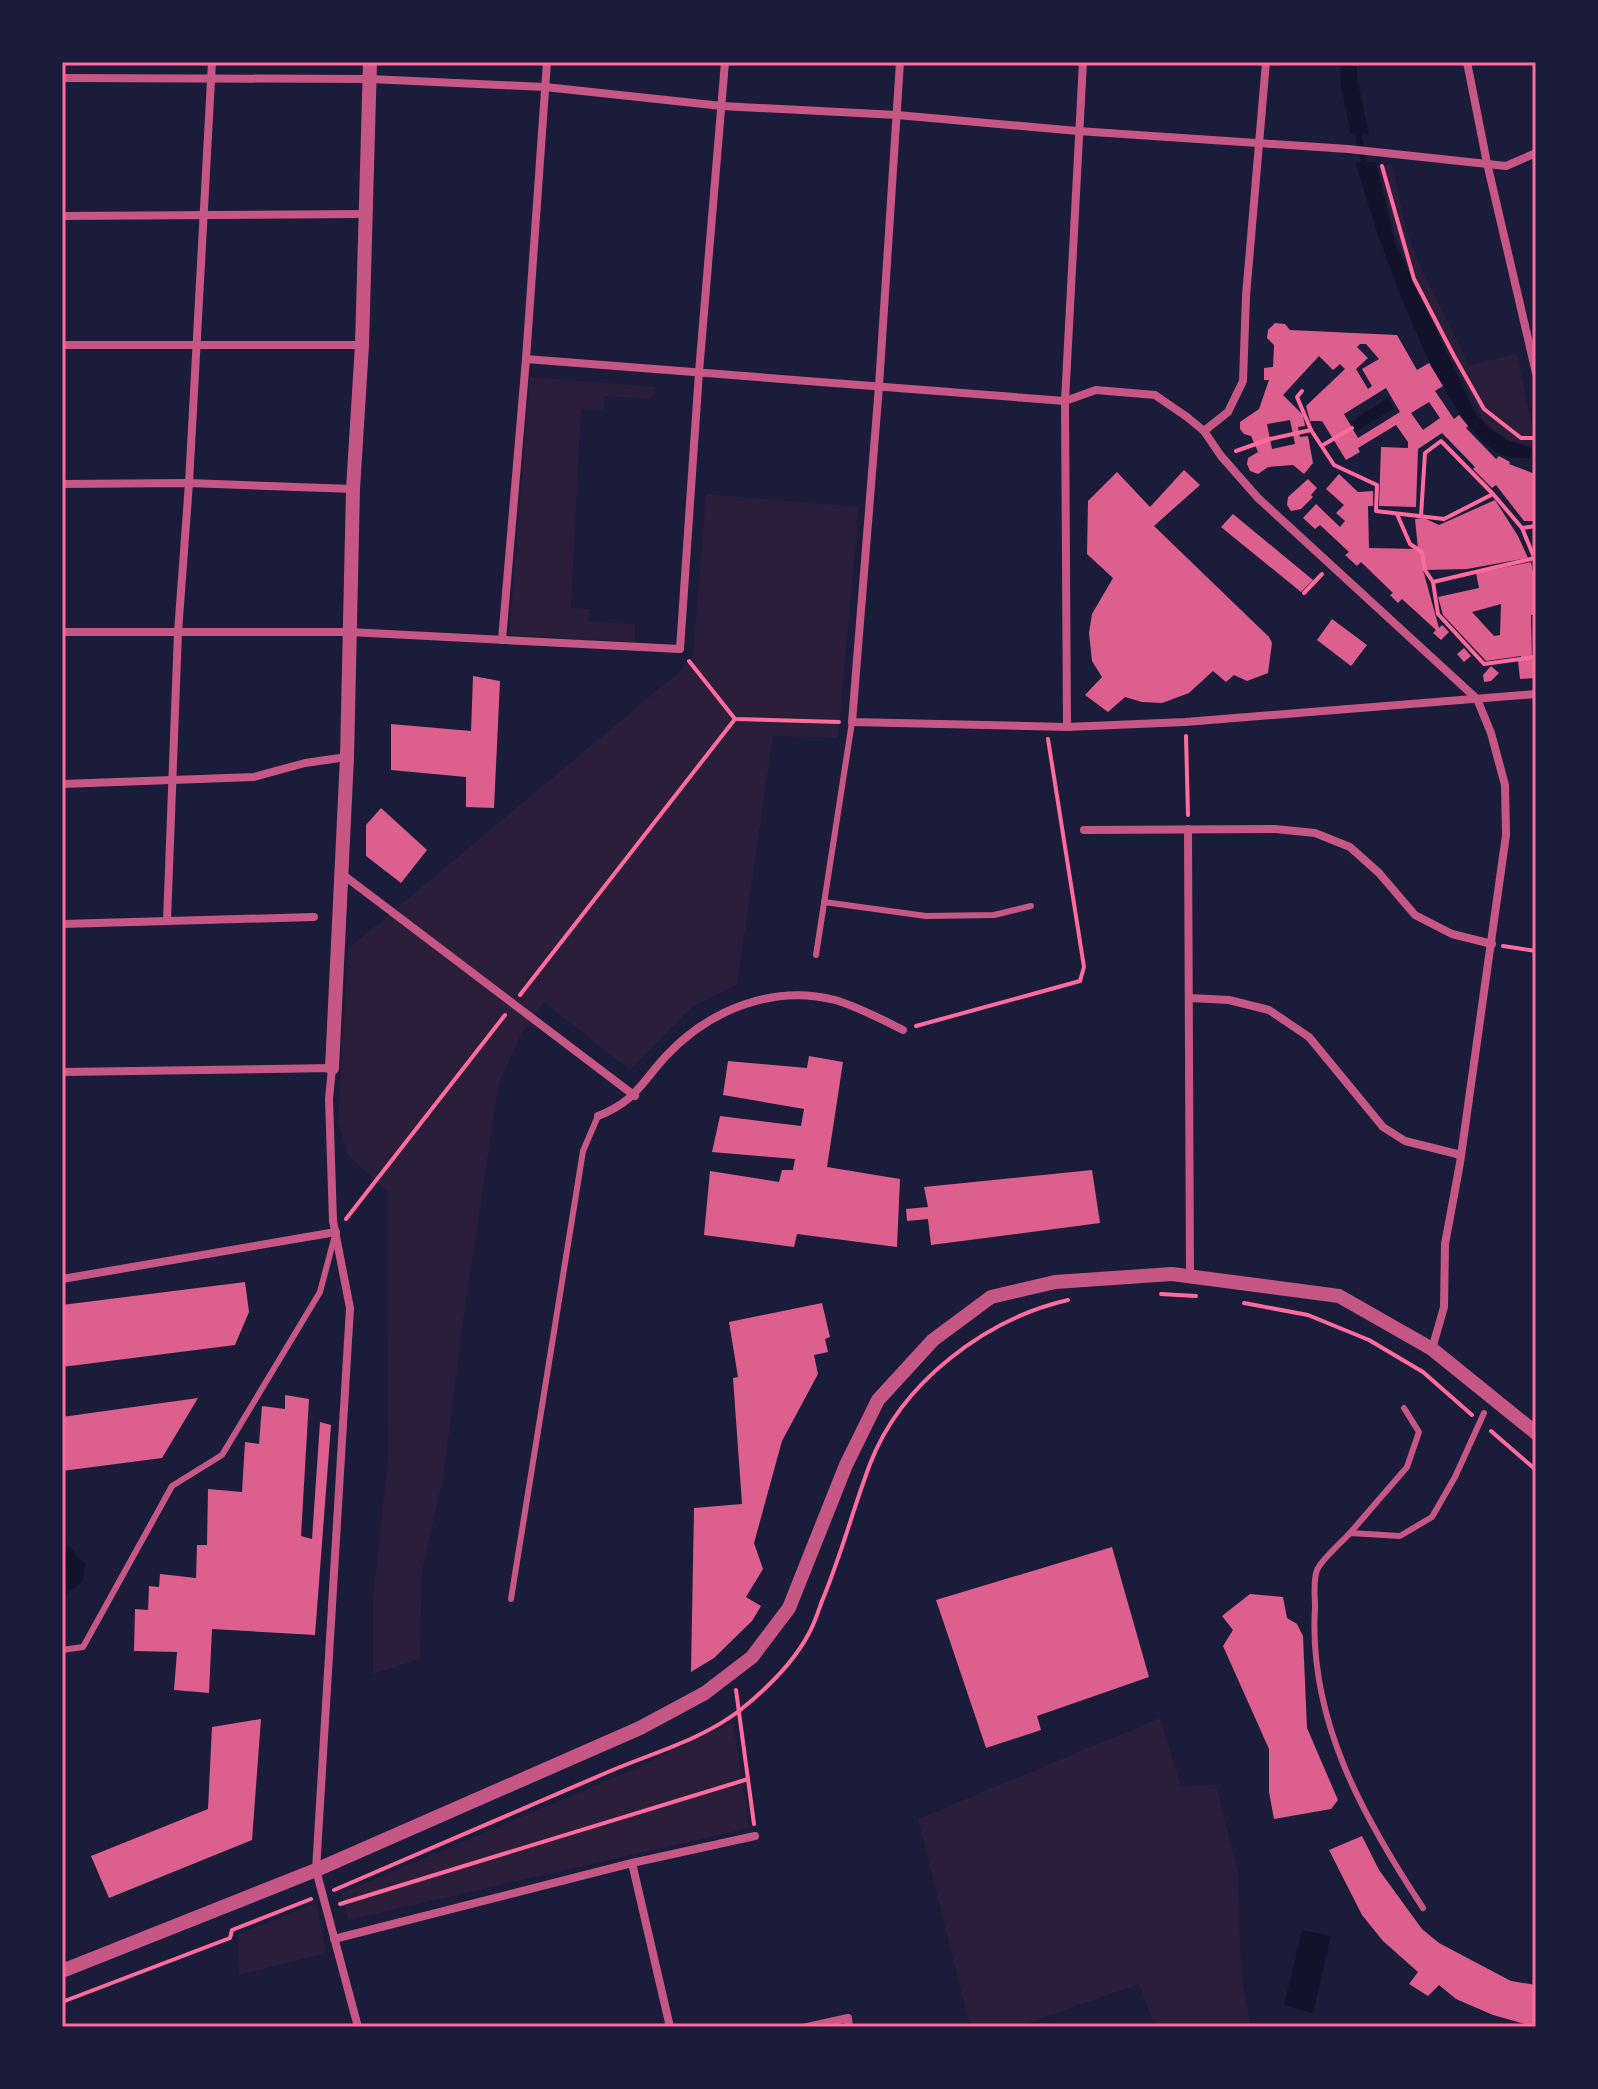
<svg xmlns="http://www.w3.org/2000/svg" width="1598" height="2089" viewBox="0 0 1598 2089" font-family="Inter,sans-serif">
<rect width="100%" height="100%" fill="#1b1b3a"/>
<g fill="#2a1e3b">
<path d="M1392,164L1405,225L1418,262L1469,365L1517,354L1536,446L1508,440L1483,421L1433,321L1395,234L1378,165Z"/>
<path d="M530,377L656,387L651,399L604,396V410H581L571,608L589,609V621L635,624V642L509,635Z"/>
<path d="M706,494L859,507L838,738L773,736L737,985L692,1007L630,1070L544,1002L520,1037L499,1082L463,1322L443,1479L422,1571L420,1659L373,1674V1597L388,1460L387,1191L348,1155L338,1123L348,949L680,671L693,655Z"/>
<path d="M1160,1718L1181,1786L1216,1785L1238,1872L1241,1975L1251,2027H1155L1139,1984L1017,2027H970L918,1819Z"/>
<path d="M733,1722L749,1828L348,1920L342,1893L632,1770Z"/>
<path d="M317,1903L326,1953L239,1975L238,1934Z"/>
</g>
<g fill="#12122b">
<path d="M1340,62H1356L1358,83L1369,135L1351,134L1341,86Z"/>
<path d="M1355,162H1376L1395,243L1474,411C1493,435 1504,440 1532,448L1530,458C1522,458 1512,458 1505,456C1451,436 1398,291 1379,238C1370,213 1364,187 1355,162Z"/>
<path d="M1388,398L1394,408L1357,431L1351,422Z"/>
<path d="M62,1539L85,1564L82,1582L62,1598Z"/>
<path d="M1302,1930L1331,1936L1313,2013L1284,2005Z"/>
</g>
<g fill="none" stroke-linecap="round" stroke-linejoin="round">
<path stroke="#12122b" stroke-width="6" d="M1357,128L1365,168"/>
</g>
<g fill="#dd5f8e" fill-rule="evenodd">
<path d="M1275,323L1285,324L1290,330L1397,335L1417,370L1429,363L1443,386L1435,391L1454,419L1459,415L1468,426L1466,428L1496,459L1499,456L1510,462L1509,464L1535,474L1536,521H1524L1496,485L1492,488L1473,469L1475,467L1442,433L1418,449L1416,507L1379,506L1381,447L1408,448V442L1396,425L1358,448L1360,452L1346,460L1322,421H1310L1306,406L1345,369L1340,364L1333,370L1319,356L1283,395L1303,415L1305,426L1298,427L1300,437L1308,436L1313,463L1304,474L1293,465L1268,467L1258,474L1250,471L1247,464L1248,458L1258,452L1251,436L1244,434L1240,429V422L1259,409L1269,380H1264V368L1273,367L1274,345L1267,338L1268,330ZM1360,344H1366L1379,359L1362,369L1372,386L1368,389L1356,369L1368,358L1357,347ZM1386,388L1400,412L1358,438L1344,414ZM1429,402L1440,418L1423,430L1411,413ZM1290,420L1295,444L1272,449L1267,424Z"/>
<path d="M1184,470L1200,485L1154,526L1269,637L1272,643L1268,673L1247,681L1234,675L1226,682L1213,671L1189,693L1162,703L1142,702L1125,697L1108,712L1085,695L1102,677L1092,661L1089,633L1092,614L1113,578L1087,554L1088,501L1117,472L1150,507Z"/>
<path d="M1339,474L1358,492L1373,491V506H1368L1369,548L1418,549L1415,519L1424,518L1439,525L1495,500L1518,536L1528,558L1467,569L1423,570L1439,628L1442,625L1449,632L1441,640L1433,633L1436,630L1402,599L1398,603L1390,595L1393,593L1361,562L1357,566L1345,555L1349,552L1320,525L1315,529L1303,518L1316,504L1340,527L1345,521L1336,513L1344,505L1326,489Z"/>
<path d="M1308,479L1317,488L1311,495L1313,497L1301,509L1291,511L1287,505L1288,497Z"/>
<path d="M1233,514L1313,580L1301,592L1221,527Z"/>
<path d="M1531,562L1536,587V614L1531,615L1532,660H1536V674L1535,678L1520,679L1518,661H1521V656L1486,661L1443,615L1438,597L1479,588L1476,573ZM1501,604L1500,635L1494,636L1472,612Z"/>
<path d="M1332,619L1367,645L1351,666L1317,640Z"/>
<path d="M1464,648L1471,656L1464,662L1457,654Z"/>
<path d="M1491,666L1499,673L1491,681L1484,682L1483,675Z"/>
<path d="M473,676L500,681L494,808L466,807V777L391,770V724L471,731Z"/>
<path d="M381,808L427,850L401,883L366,856V825Z"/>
<path d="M809,1056L843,1062L827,1167L900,1179L897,1247L797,1234L794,1247L704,1235L710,1171L779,1182L782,1170H793L795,1159L712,1152L720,1116L801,1126L804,1109L723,1095L728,1061L807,1068Z"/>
<path d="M1092,1170L1100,1223L931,1245L928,1219L907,1221L906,1209L928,1207L924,1187Z"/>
<path d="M245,1282L249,1312L235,1345L62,1367V1305Z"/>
<path d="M822,1303L830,1337L825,1339L828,1352L814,1355L818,1374L782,1441L754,1543L763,1569L746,1597L761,1606L752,1621L714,1658L691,1672L694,1508L742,1504L733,1378L738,1377L729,1322Z"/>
<path d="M285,1395L309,1399L301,1536L312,1539L320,1422L331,1425L315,1635L212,1629L209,1693L174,1690L177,1652L134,1651L135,1609L148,1610L149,1586L159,1587L160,1574L196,1578L197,1545H207L208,1489L242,1492L245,1442L259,1444L262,1406L285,1409Z"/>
<path d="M198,1398L162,1458L62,1471V1417Z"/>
<path d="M1112,1547L1149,1677L1037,1716L1041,1730L986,1748L936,1600Z"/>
<path d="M1250,1594L1283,1597L1287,1618L1297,1624L1303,1636L1307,1728L1338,1800L1331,1809L1274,1819L1269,1792V1749L1223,1646L1233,1630L1222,1616Z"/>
<path d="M261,1719L252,1840L109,1898L91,1856L208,1809L212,1727Z"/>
<path d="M1362,1836L1379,1870L1422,1929L1439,1943L1511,1981L1536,1985V2027L1493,2015L1456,1999L1439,1985L1428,1996L1409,1984L1418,1972L1383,1941L1362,1915L1329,1850Z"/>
</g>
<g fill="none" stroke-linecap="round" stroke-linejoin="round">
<g stroke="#ff6b9d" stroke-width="4">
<path d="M1382,166L1414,279L1454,356L1484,409L1521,438H1536"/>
<path d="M1302,391L1297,397L1311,430"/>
<path d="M1323,445L1352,428"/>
<path d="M1236,451L1270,439L1311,430L1334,465L1377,485L1376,511L1444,519L1493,494L1522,528L1536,562"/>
<path d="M1397,514L1410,544L1422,552L1425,570L1433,582"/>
<path d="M1421,516L1425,453L1441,441L1493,494"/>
<path d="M1522,528L1536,526"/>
<path d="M1535,558L1433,582L1438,614L1484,664L1536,657"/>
<path d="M1304,593L1322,574"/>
<path d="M689,661L735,719L839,722"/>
<path d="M1186,736L1188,815"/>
<path d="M1503,946L1536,951"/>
<path d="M520,995L735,719"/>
<path d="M916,1026L1080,981L1084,967L1048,739"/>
<path d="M346,1219L505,1015"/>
<path d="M1161,1294L1196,1296"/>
<path d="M1244,1303L1308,1315L1369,1340L1423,1372L1472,1415"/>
<path d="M1491,1431L1536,1470"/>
<path d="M736,1690L754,1824"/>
<path d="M334,1890C425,1851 516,1811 608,1772C652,1753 699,1741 739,1711C764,1691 793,1663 808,1635C814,1625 818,1612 822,1601C841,1556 853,1509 870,1464C901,1383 985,1319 1068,1300"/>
<path d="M340,1904L748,1779"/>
<path d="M62,2002L230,1938L232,1930L311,1899"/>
</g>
<g stroke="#c65784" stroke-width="6">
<path d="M824,902L926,916L994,915L1031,906"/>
<path d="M816,955L852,722"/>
<path d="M1350,1533L1407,1467L1419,1432L1404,1408"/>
<path d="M511,1599L583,1151L598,1116"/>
<path d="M62,1650L83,1647L172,1486L222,1455L320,1292L335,1235"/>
<path d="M1423,1908C1363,1817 1308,1719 1315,1607C1315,1596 1313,1580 1317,1570C1321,1560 1342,1542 1350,1533L1400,1536L1432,1517L1455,1477L1484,1413"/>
</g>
<g stroke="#c65784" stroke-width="8">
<path d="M900,62L879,386L852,722L1067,727L1185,722L1536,694"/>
<path d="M1467,62L1487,163L1536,373"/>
<path d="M62,78L370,79L545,87L722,106L897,115L1078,131L1348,149L1506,166L1536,153"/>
<path d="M62,216L364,214"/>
<path d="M62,345H362"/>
<path d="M526,359L1065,401L1096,390L1155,395L1187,417L1204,431L1221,456L1258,498L1477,699L1491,733L1505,785L1506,835L1460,1163L1445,1244L1444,1307L1432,1349"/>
<path d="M1204,431L1228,412L1243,381L1246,296L1266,62"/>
<path d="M62,484L189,483L353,489"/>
<path d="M62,632H350L680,649L699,372L725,62"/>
<path d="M502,640L526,359L547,62"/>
<path d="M1067,727L1065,401L1083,62"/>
<path d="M62,784L254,777L305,763L347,757"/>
<path d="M1188,829L1190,1277"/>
<path d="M1084,830L1275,829L1315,833L1350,847L1379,873L1415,915L1452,934L1492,944"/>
<path d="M342,874L635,1096"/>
<path d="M167,921L178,632L189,483L212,62"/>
<path d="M62,924L314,917"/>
<path d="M1189,998L1229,1000L1269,1010L1309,1037L1383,1127L1405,1141L1461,1155"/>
<path d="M62,1072L332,1068L329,1099L333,1221L350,1308L316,1870L358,2027"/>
<path d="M598,1116C636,1101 641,1083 666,1056C709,1010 773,984 835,1000C859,1007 881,1019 903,1030"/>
<path d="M62,1279L336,1232"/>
<path d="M632,1863L670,2027"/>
<path d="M334,1939L632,1863L755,1836"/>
<path d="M807,2027L848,2018L849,2027"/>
</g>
<g stroke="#c65784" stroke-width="14">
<path d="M332,1068L347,757L353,489L362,345L370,62"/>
<path d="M62,1971L316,1870L640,1728L705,1693L752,1657L789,1608L846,1465L878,1400L933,1340L991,1297L1055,1282L1172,1274L1339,1296L1432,1349L1536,1433"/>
</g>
</g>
<rect width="1598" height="2089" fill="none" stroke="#1b1b3a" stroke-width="128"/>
<rect x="64" y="64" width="1470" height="1961" fill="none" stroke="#ff6b9d" stroke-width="3"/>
</svg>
